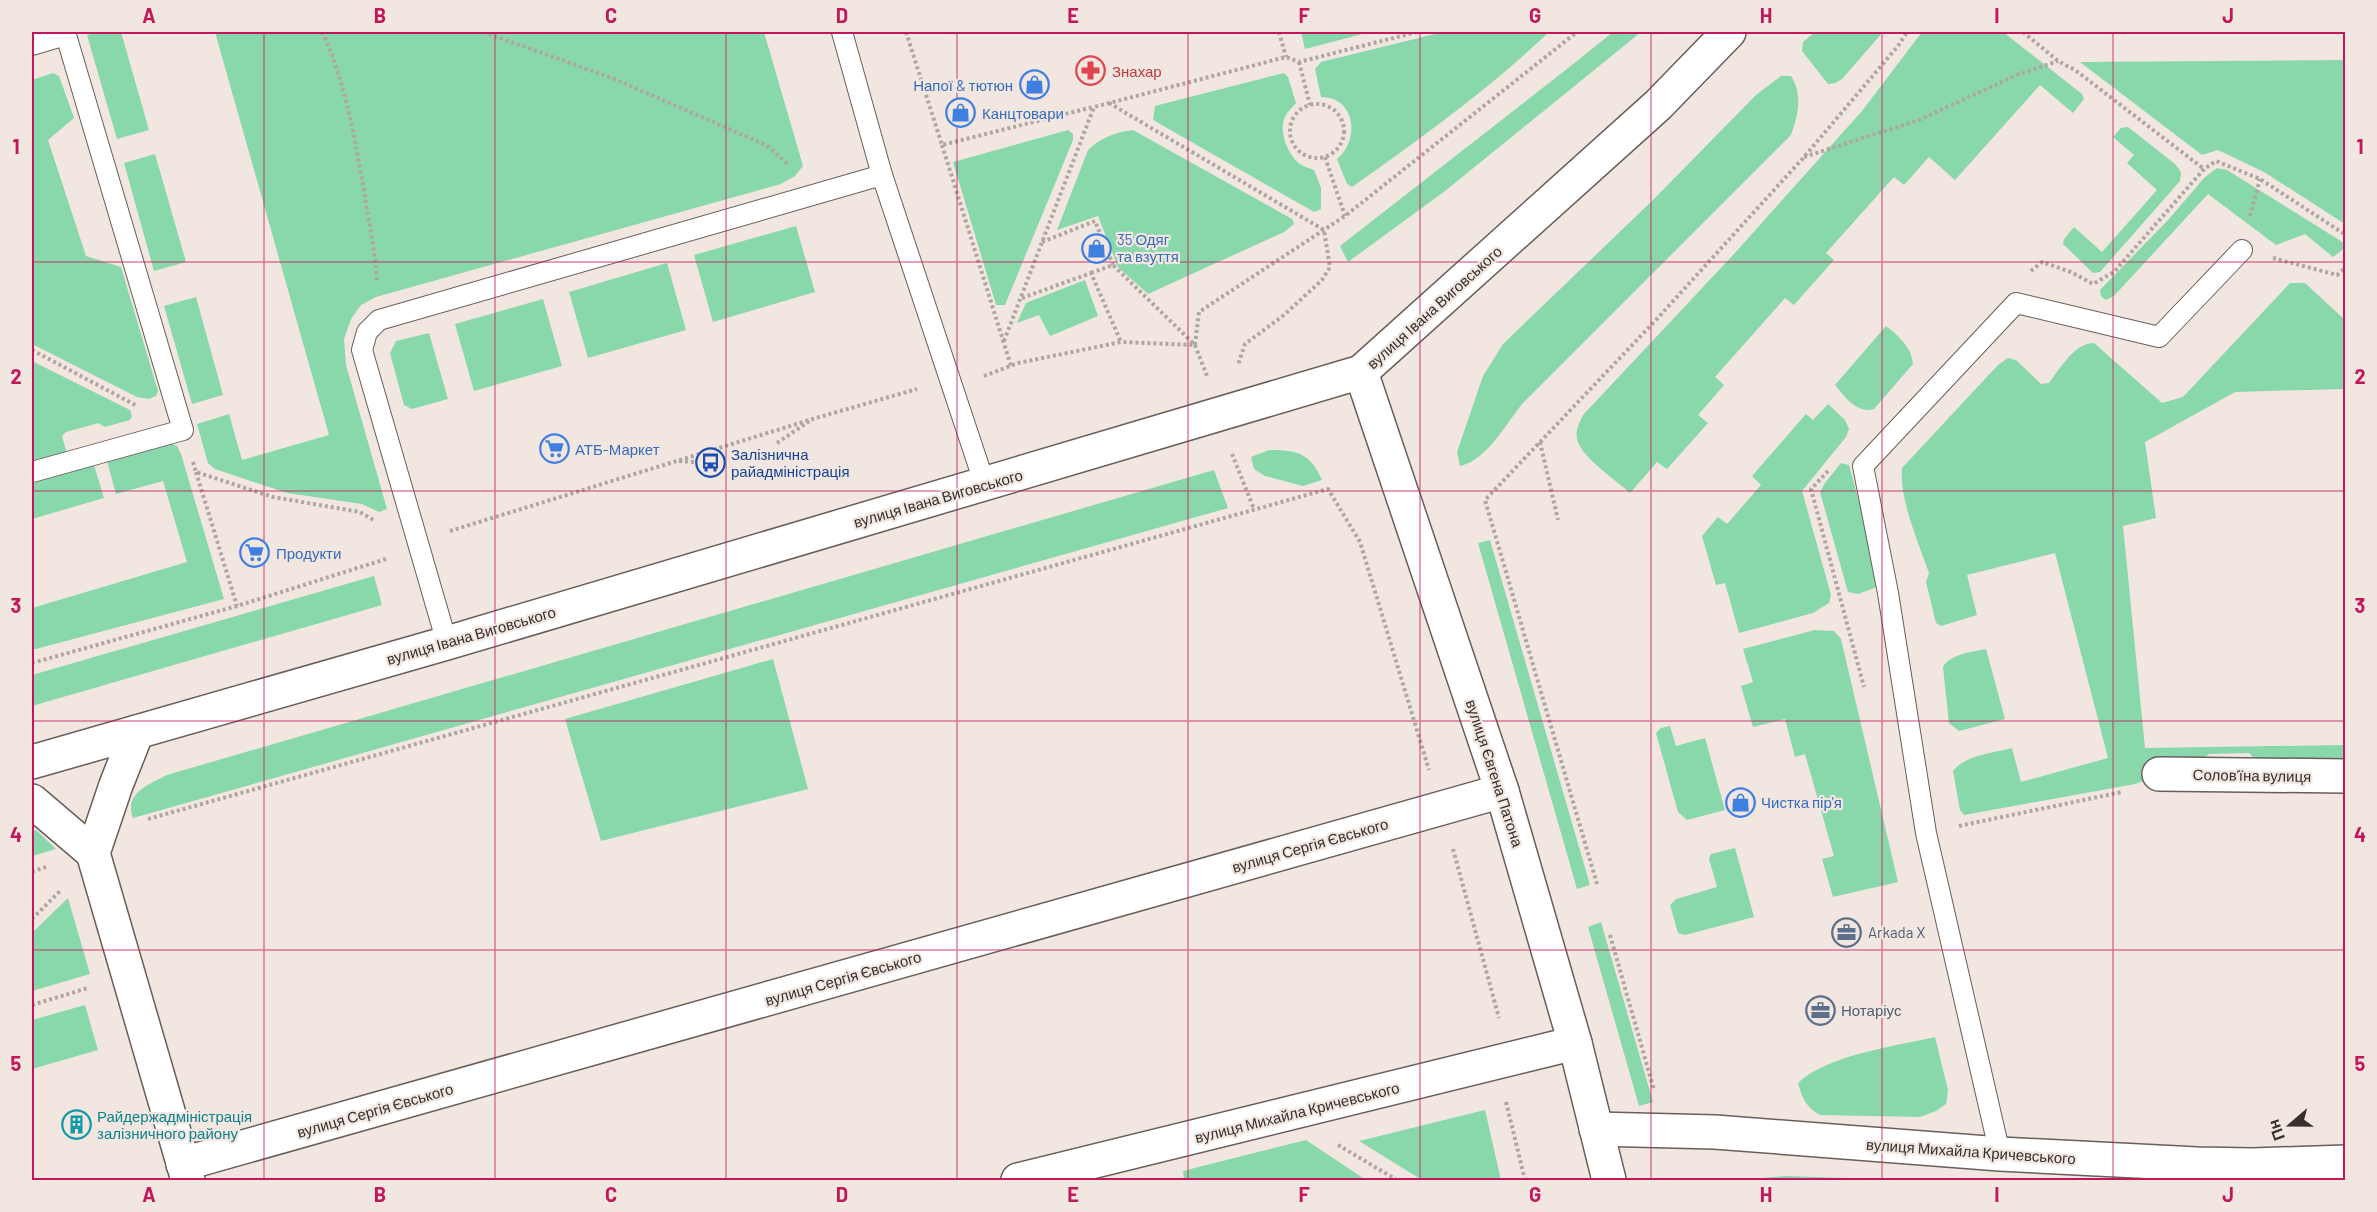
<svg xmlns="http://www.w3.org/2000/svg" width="2377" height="1212" viewBox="0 0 2377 1212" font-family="Barlow,sans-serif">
<rect width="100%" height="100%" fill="#f2e6e0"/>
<g fill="#88d8ab">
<path d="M100,32H121L149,130L117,139L87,35Z"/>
<path d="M215,32H764L803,166L795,176L781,184L376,297L361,305L351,319L344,339L346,365L387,509L379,512L362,504L287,493L215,469L208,463L197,424L229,414L242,460L329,435Z"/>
<path d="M1301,32H1370L1305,49Z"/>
<path d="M1443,32H1549C1489,89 1420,139 1352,187L1347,184L1337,159C1360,140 1356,97 1321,97L1315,69L1321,62Z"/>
<path d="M1613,32H1641L1445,191L1348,262L1340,246L1572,65Z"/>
<path d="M1815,32H1883L1842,79L1835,83L1828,84L1802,51L1803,42Z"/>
<path d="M1922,32H2003L2082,94L2084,99L2073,113L2040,85L1955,180L1929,157L1904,185L1894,177L1826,253L1834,260L1794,305L1785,298L1715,377L1724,385L1698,415L1708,423L1667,469L1657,462L1630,493C1616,480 1584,459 1578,442C1574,432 1579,424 1583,415L1734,254L1862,111Z"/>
<path d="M2345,60V224L2264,172L2218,150L2202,155L2080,62Z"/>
<path d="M53,73L59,76L74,118L48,140L86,256L121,267L158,391L156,396L149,399L137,397L32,344V80Z"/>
<path d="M1284,73L1288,77L1296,103C1292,108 1286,113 1284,119C1279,133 1289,156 1300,164C1304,167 1310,168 1314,170L1321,188V209L1314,212L1153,120L1155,106Z"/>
<path d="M1781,76H1791C1803,95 1798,115 1791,135L1522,404C1506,424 1487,460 1460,466L1457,452L1483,376L1503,344L1654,199L1756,95Z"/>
<path d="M2128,127L2175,164L2181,172L2180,181L2100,272L2093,273L2063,244L2064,239L2074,227L2102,252L2157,190L2127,163L2134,155L2113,137L2121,128Z"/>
<path d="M1068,130L1073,134V140L1005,305H996L953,162Z"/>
<path d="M1133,130L1292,219L1294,224L1284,232L1148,294L1118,267L1098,216L1057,230L1088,150C1100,138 1116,132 1133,130Z"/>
<path d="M155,154L186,262L154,271L124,163Z"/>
<path d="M2217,168L2227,170L2344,243L2345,248L2333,257L2305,234L2276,245L2208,194L2114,296L2106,300L2101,296L2100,290L2169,219L2204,178Z"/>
<path d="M796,226L815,292L713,322L694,255Z"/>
<path d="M667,263L686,330L588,358L569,292Z"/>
<path d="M1085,280L1098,316L1050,336L1039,315L1017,323L1026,303Z"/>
<path d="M2290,283H2305L2345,320V389L2235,392L2145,442L2156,518L2123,526L2145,748L2345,745V755L2343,758H2254L2249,753L2209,754L2201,760L2135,784L1964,815L1960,810L1953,771C1965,755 1993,753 2012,748L2021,782L2108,758L2055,553L1967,575L1977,615L1941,626L1936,623L1926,582L1929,573C1919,544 1899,499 1902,468L1998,365L2008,358L2016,360L2041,384L2049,383C2060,369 2074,343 2094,343L2162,403L2183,397Z"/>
<path d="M196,297L223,395L192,404L164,306Z"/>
<path d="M543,299L562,366L474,391L455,324Z"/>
<path d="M1886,326C1899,336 1912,348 1913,364L1874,409C1857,414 1845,397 1835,385Z"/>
<path d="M429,333L448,399L412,409L404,405L390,353L396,341Z"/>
<path d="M32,361L130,410L132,416L130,420L105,427L98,423L66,432L62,436L67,454L32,467Z"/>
<path d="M1828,404L1845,420L1849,429L1846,437L1802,491L1831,595L1829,603L1813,613L1739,633L1725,583L1716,585L1702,536L1718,517L1727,524L1761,485L1752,476L1806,414L1813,420Z"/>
<path d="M168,442L177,446L181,454L224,599L32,650V608L187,562L163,481L116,494L107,461Z"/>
<path d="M1269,450C1297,450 1310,453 1322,480L1303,486L1265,476L1254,469L1251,457Z"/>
<path d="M1841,463L1849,465L1880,578L1877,587L1858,594L1848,592L1820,492L1825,483Z"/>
<path d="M94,465L104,498L32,519V483Z"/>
<path d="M1214,470L1228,508L133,818C124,793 148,785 167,775Z"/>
<path d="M1490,540L1590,885L1577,889L1478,543Z"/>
<path d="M374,576L382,605L32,706V675Z"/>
<path d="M1815,630L1834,631L1841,639L1898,882L1833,897L1822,859L1834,856L1805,754L1795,757L1785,719L1753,727L1741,686L1753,682L1743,649Z"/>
<path d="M1986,649L2005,719L1959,731L1949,723L1943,667C1950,654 1972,652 1986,649Z"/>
<path d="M773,659L808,789L601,841L565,719Z"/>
<path d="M1670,726L1676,746L1705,738L1725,810L1687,820L1678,812L1656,733L1661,728Z"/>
<path d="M36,830L56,849L32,856V832Z"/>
<path d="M1735,848L1754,917L1685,935L1678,933L1670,905L1676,899L1717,887L1709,859L1711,854Z"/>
<path d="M68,898L90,974L32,991V933Z"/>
<path d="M1601,922L1653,1102L1639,1106L1588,927Z"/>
<path d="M85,1005L98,1050L32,1069V1020Z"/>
<path d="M1935,1037L1948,1090L1946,1104L1936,1111L1920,1117L1820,1115C1806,1107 1802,1098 1798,1083C1827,1055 1896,1046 1935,1037Z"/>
<path d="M1485,1110L1501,1180H1422L1359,1141Z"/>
<path d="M1306,1140L1366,1180H1184L1183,1171Z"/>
<path d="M1785,1176L1907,1180H1763L1762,1178Z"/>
</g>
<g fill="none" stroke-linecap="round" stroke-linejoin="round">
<defs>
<g id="service">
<path d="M842,32L882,175L985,485"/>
<path d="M32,45L66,35V32"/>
<path d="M32,472L183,430L66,35"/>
<path d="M447,643L362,350L367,332L379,320L882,175"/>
<path d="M2000,1154L1926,833L1888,593L1863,466L2016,303L2159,337L2242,250"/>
</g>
<g id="minor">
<path d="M2159,774L2346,776"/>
<path d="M32,801L93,853L188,1180"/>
<path d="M93,853L116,785L137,732"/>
<path d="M1596,1129L1715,1132L2000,1154L2197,1164L2252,1165L2346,1162"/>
<path d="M183,1164L1502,791"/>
<path d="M1018,1180L1575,1043"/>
</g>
<g id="secondary">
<path d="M1361,372L1502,791L1575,1043L1609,1180"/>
<path d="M32,762L447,643L1361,372L1658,105L1729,32"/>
</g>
</defs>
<use href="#service" stroke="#695e59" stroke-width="22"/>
<use href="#minor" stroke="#695e59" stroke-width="36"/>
<use href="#secondary" stroke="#695e59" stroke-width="36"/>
<g stroke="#afa6a1" stroke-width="4" stroke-dasharray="3 3" stroke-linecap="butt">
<path d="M322,32C346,82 355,141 365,196C369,225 376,254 377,283"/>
<path d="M483,32L612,78L766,145L789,165"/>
<path d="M906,32L942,145L1093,107"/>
<path d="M1279,32L1286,57"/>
<path d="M2023,32L2058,61L2075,70L2204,169"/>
<path d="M1299,62L1310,105"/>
<path d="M1109,103L1324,230L1330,267L1322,280L1284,315L1245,344L1238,365"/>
<circle cx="1317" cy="131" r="27"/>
<path d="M942,145L1011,366"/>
<path d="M1325,157L1345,216"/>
<path d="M1804,157L1919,120L2017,75L2058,61"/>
<path d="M2250,216L2260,179"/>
<path d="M1042,242L1095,221L1113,265"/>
<path d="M2273,258L2337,275L2346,267"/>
<path d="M2031,271L2042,262L2071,272L2093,284L2114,272L2204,169L2216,161L2260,179L2346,235"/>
<path d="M1091,273L1113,265L1195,345L1207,376"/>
<path d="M1022,298L1091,273L1121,342"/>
<path d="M1004,341L1094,107L1286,57L1299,62L1417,32"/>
<path d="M1195,345L1199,312L1345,216L1577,32"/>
<path d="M32,350L137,406"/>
<path d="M984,376L1018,363L1121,342L1195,345"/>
<path d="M1540,442L1558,520"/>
<path d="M777,443L811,420"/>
<path d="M1232,454L1254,509"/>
<path d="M679,461L710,463"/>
<path d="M193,462L196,472L273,497L360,512L375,521"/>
<path d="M1828,471L1811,489L1864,687"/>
<path d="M196,472L237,606"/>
<path d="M450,531L816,418L917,389"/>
<path d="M32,663L237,606L386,559"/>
<path d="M148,819L1328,489L1360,542L1429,770"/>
<path d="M1959,826L2122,792"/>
<path d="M1453,849L1499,1018"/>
<path d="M32,872L46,867"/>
<path d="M1597,884L1485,500L1655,321L1804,157L1898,46L1907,32"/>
<path d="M32,919L61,890"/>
<path d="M1610,935L1654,1090"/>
<path d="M32,1005L88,988"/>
<path d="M1506,1102L1525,1180"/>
<path d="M1338,1145L1397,1180"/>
</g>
<use href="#service" stroke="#fff" stroke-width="20"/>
<use href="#minor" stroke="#fff" stroke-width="33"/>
<use href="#secondary" stroke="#fff" stroke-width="33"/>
</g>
<path fill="none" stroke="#c2185b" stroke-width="1.5" stroke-opacity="0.55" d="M264,32V1180M495,32V1180M726,32V1180M957,32V1180M1188,32V1180M1420,32V1180M1651,32V1180M1882,32V1180M2113,32V1180M32,262H2346M32,491H2346M32,721H2346M32,950H2346"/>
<defs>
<symbol id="pharmacy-ring" viewBox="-11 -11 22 22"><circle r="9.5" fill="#f2e6e0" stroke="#e0444e" stroke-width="1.5"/><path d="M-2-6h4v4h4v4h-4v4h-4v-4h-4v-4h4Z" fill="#e0444e"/></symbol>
<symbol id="shop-ring" viewBox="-11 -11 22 22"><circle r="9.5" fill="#f2e6e0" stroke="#3f7fe0" stroke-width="1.5"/><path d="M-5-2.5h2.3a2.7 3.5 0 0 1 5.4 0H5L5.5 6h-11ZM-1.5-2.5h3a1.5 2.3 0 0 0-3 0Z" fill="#3f7fe0"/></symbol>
<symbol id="supermarket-ring" viewBox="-11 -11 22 22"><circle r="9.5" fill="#f2e6e0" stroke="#3f7fe0" stroke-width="1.5"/><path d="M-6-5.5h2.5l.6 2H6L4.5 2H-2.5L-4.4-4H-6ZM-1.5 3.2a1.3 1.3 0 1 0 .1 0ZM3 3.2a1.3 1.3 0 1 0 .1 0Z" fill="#3f7fe0"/></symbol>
<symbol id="bus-ring" viewBox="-11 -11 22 22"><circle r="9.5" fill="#f2e6e0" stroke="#1a4fb4" stroke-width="1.5"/><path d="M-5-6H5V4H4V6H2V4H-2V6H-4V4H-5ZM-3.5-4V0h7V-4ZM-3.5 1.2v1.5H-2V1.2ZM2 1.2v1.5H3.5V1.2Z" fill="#1a4fb4"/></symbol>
<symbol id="office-ring" viewBox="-11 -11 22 22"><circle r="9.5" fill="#f2e6e0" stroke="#5c6f8a" stroke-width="1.5"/><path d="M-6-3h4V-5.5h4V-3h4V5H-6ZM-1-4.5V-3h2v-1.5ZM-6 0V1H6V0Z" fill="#5c6f8a"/></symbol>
<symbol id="building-ring" viewBox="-11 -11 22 22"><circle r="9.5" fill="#f2e6e0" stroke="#0f9aa8" stroke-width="1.5"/><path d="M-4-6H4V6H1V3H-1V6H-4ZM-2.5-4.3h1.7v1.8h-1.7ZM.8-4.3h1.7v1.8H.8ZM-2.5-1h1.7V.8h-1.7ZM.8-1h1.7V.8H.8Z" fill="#0f9aa8"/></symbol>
</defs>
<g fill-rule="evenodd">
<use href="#pharmacy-ring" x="1074" y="54" width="33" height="33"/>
<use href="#shop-ring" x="1018" y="68" width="33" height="33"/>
<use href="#shop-ring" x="944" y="96" width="33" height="33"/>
<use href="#shop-ring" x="1080" y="232" width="33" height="33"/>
<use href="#supermarket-ring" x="538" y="432" width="33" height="33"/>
<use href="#bus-ring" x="694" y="446" width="33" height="33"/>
<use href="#supermarket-ring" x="238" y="536" width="33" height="33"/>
<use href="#shop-ring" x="1724" y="786" width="33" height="33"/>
<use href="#office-ring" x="1830" y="916" width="33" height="33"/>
<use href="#office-ring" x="1804" y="994" width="33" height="33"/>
<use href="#building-ring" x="60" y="1108" width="33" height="33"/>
</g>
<g text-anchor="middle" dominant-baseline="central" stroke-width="4.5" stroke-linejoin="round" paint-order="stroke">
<g font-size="15" fill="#be3a42" stroke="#f2e6e0" text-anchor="start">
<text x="1112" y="71">Знахар</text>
</g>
<g font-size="15" fill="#366cbe" stroke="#f2e6e0" text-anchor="start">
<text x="1013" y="85" text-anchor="end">Напої &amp; тютюн</text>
<text x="982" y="113">Канцтовари</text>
<text x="1117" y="239">35 Одяг<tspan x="1117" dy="17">та взуття</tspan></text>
<text x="575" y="449">АТБ-Маркет</text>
<text x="276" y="553">Продукти</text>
<text x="1761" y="802">Чистка пір'я</text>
</g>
<g font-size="15" fill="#35302e" stroke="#f2e6e0">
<text transform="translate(1434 307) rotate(-42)">вулиця Івана Виговського</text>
<text transform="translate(938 498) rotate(-16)">вулиця Івана Виговського</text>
<text transform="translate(471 635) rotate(-16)">вулиця Івана Виговського</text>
<text transform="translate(1495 773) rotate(72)">вулиця Євгена Патона</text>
<text transform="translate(2252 775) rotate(1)">Соловʼїна вулиця</text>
<text transform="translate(1310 845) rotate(-16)">вулиця Сергія Євського</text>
<text transform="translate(843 978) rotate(-16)">вулиця Сергія Євського</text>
<text transform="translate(375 1110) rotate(-16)">вулиця Сергія Євського</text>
<text transform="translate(1297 1112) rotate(-14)">вулиця Михайла Кричевського</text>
<text transform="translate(1971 1151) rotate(4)">вулиця Михайла Кричевського</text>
</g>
<g font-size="15" fill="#164399" stroke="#f2e6e0" text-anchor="start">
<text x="731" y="454">Залізнична<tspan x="731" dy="17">райадміністрація</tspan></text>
</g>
<g font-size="15" fill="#4e5e75" stroke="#f2e6e0" text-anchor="start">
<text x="1868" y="932">Arkada X</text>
<text x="1841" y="1010">Нотаріус</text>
</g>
<g font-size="15" fill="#0d838f" stroke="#f2e6e0" text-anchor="start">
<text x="97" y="1116">Райдержадміністрація<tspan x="97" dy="17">залізничного району</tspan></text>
</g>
</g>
<rect width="2377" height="1212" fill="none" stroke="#f2e6e0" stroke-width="66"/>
<g transform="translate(2290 1125) rotate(250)" stroke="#f2e6e0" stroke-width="4.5" paint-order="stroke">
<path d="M0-4.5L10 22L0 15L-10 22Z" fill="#35302e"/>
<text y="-9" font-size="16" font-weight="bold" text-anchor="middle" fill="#35302e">Пн</text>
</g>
<rect x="33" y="33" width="2311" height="1146" fill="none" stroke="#c2185b" stroke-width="2"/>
<g font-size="20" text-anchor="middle" font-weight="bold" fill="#c2185b">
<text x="149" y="23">A</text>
<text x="380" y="23">B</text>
<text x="611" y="23">C</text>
<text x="842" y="23">D</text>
<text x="1073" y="23">E</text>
<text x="1304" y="23">F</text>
<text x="1535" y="23">G</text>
<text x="1766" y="23">H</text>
<text x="1997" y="23">I</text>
<text x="2228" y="23">J</text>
<text x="16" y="154">1</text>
<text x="2360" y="154">1</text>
<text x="16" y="384">2</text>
<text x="2360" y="384">2</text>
<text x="16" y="613">3</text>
<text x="2360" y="613">3</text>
<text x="16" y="842">4</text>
<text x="2360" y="842">4</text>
<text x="16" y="1071">5</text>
<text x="2360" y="1071">5</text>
<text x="149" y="1202">A</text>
<text x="380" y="1202">B</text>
<text x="611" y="1202">C</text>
<text x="842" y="1202">D</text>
<text x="1073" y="1202">E</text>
<text x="1304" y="1202">F</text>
<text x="1535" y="1202">G</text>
<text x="1766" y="1202">H</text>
<text x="1997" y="1202">I</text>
<text x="2228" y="1202">J</text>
</g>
</svg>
